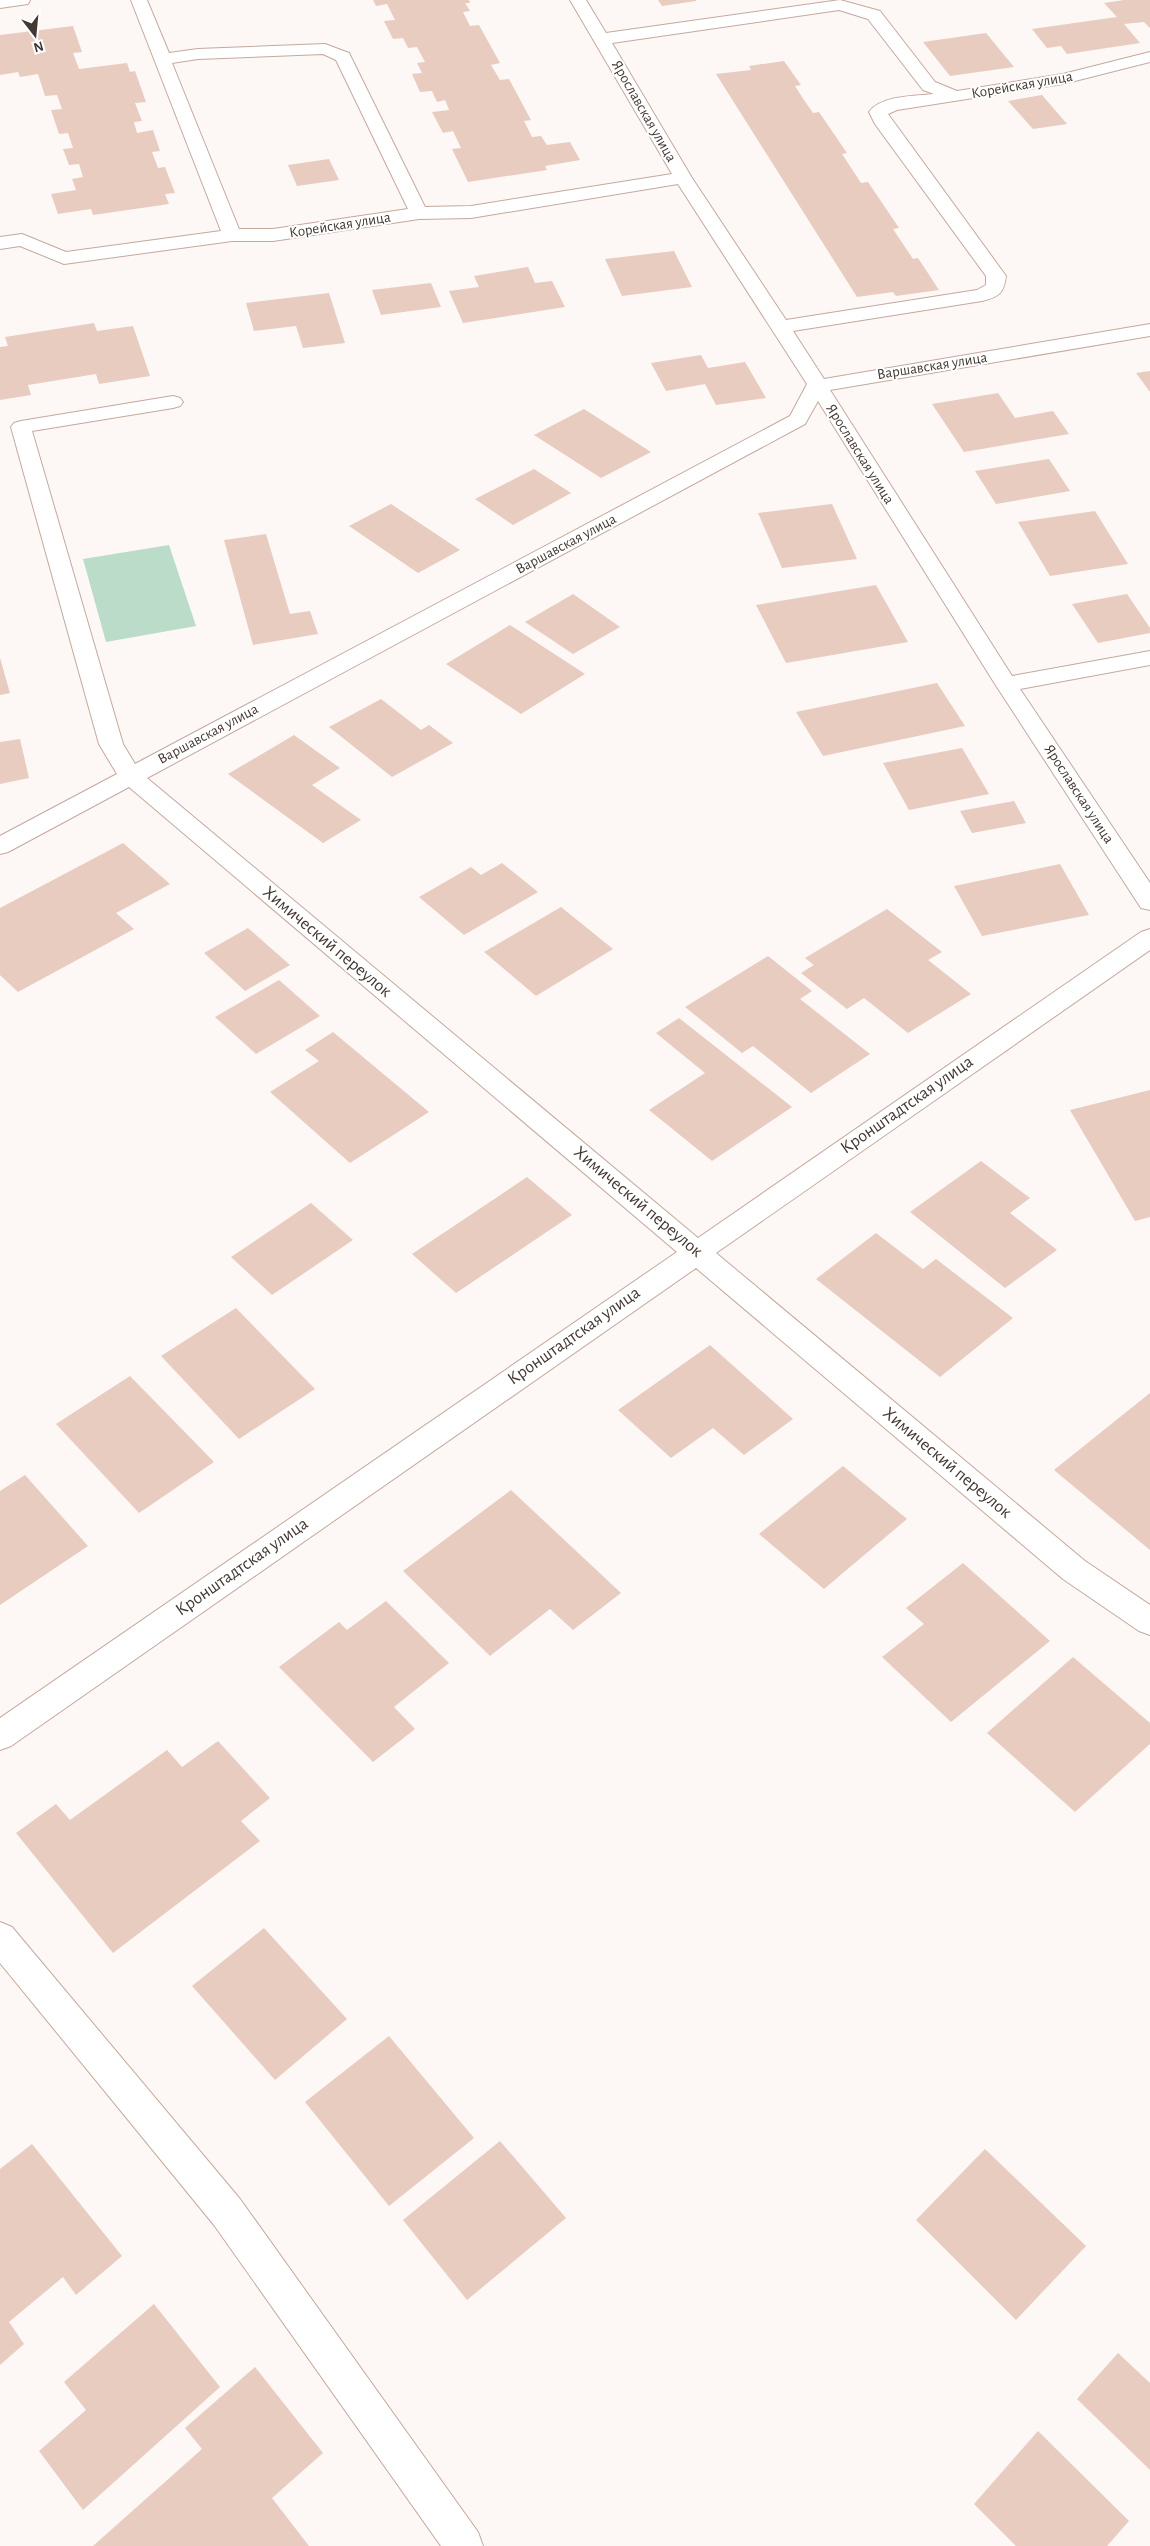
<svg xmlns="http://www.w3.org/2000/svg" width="1150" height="2546" viewBox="0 0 1150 2546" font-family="'Alegreya Sans',sans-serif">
<rect width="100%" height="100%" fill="#fdf7f5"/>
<path fill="#bbdcc8" d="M169,545L196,626L106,642L83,559Z"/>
<g fill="#e8ccc0">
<path d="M373,0H469L470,3H465L470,11L463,12L470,26L479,25L500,63L491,65L500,80L509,79L531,120L524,121L532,137L541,136L547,145L570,142L580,160L545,166L547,170L468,182L452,149L461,148L453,131L443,133L432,112L449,110L445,100L437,102L432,91L420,92L412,74L422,73L417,63L425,62L417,47L408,48L403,38L393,39L384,21L395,20L387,4L376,6Z"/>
<path d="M658,0H696V1L662,6Z"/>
<path d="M1124,0H1150V28L1144,22L1124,24L1140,43L1067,54L1061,46L1047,48L1032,29L1117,17L1104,3Z"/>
<path d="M73,26L82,52L73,53L79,69L127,63L130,72L135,71L146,102L135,103L142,121L134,122L137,133L153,130L160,151L152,152L158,168L165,167L175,193L165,194L169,204L93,215L91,209L58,214L51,194L76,190L72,179L83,177L79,164L69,165L63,149L73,148L68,133L59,134L51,110L62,109L57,95L45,96L38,74L20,77L18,72L0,75V35Z"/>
<path d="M986,33L1014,67L950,76L923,42Z"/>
<path d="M784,61L801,85L795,86L804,100L813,113L819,112L847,153L842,154L861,183L868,182L899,228L893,229L913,259L918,258L939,290L896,296L893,292L857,297L716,74L751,70L749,66Z"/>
<path d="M1042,95L1067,124L1033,129L1008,101Z"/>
<path d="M329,159L339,180L297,186L288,165Z"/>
<path d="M674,251L692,287L622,296L605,259Z"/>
<path d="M528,267L535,283L552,281L565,307L463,323L449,291L479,287L474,276Z"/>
<path d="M431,283L441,307L381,315L372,290Z"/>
<path d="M329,293L345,343L303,348L296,326L254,331L246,303Z"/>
<path d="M94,323L97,331L133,326L150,376L99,384L96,374L28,385L31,395L0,400V347L8,346L5,337Z"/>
<path d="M701,355L708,368L745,362L766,398L716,405L705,384L666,391L651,363Z"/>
<path d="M1150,371V392L1136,373Z"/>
<path d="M998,393L1015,418L1053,411L1069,434L964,452L932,404Z"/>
<path d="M584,409L651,452L601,478L534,435Z"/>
<path d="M1049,459L1070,491L996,504L975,471Z"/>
<path d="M534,469L571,493L513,525L475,499Z"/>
<path d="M391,504L460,550L418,573L349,526Z"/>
<path d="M832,504L857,559L782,568L758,513Z"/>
<path d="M1095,511L1128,564L1050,576L1018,522Z"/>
<path d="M266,534L290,614L310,611L318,634L253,645L224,540Z"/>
<path d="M876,585L908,642L786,663L756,605Z"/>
<path d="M573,594L620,627L573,654L525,622Z"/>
<path d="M1127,594L1150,628V633L1098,643L1072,604Z"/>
<path d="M510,625L585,674L521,714L446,664Z"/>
<path d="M0,658L10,693L0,695Z"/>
<path d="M937,683L965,726L823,756L796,712Z"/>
<path d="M381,699L421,730L429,725L453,743L392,777L329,727Z"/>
<path d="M294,735L340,768L312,785L361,820L323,843L228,774Z"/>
<path d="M20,739L29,778L0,784V742Z"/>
<path d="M962,748L989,794L909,810L883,763Z"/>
<path d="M1014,801L1026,823L972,833L960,811Z"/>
<path d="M123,843L170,884L116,913L134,929L18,992L0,975V908Z"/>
<path d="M502,863L538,892L464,935L419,897L471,867L481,875Z"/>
<path d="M1060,864L1089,915L982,936L954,886Z"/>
<path d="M561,907L613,949L536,996L484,952Z"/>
<path d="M887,909L942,952L928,960L971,994L908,1033L864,998L847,1009L801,973L814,965L805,958Z"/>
<path d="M248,928L290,965L245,991L204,953Z"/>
<path d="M768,956L812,991L800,999L870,1054L811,1093L753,1046L742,1053L685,1007Z"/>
<path d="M279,980L320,1016L256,1054L215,1017Z"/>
<path d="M679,1018L792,1107L712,1161L649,1110L705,1073L656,1033Z"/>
<path d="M333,1032L429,1112L350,1163L270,1092L319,1061L305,1050Z"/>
<path d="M1150,1090V1217L1135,1221L1070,1110Z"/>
<path d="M981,1161L1030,1198L1010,1213L1057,1250L1005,1288L910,1212Z"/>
<path d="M527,1177L572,1215L456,1293L412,1254Z"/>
<path d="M311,1203L353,1240L272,1295L231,1257Z"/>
<path d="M876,1233L923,1269L936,1259L1013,1318L940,1377L816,1279Z"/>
<path d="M236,1308L315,1389L239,1439L161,1356Z"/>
<path d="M710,1345L793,1419L744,1455L713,1428L671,1458L618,1410Z"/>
<path d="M130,1376L214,1462L139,1513L56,1424Z"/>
<path d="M1150,1393V1550L1054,1470Z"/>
<path d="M843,1466L907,1519L824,1589L759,1534Z"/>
<path d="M25,1475L88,1546L0,1605V1491Z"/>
<path d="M511,1490L621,1593L573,1630L550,1609L490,1656L403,1571Z"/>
<path d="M963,1563L1050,1641L951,1722L882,1657L924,1624L906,1608Z"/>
<path d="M386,1601L449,1663L394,1707L415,1729L373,1762L279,1667L339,1622L347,1630Z"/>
<path d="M1073,1657L1150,1723V1744L1075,1812L987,1733Z"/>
<path d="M218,1741L270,1798L241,1821L260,1841L113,1953L16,1833L56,1804L70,1820L167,1750L182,1767Z"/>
<path d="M264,1928L347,2019L275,2080L192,1986Z"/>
<path d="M389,2036L474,2138L389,2206L305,2102Z"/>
<path d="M500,2141L566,2218L467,2300L403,2220Z"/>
<path d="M32,2144L122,2256L76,2295L63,2277L9,2322L24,2344L0,2365V2169Z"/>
<path d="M985,2149L1086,2246L1016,2320L916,2220Z"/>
<path d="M154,2304L220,2387L83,2510L39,2451L86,2410L64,2382Z"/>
<path d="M1118,2353L1150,2383V2470L1077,2399Z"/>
<path d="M255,2367L323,2453L272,2498L309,2546H93L202,2449L185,2428Z"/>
<path d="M1038,2431L1129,2521L1107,2546H1016L974,2504Z"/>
</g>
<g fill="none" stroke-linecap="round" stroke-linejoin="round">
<defs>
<g id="minor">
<path d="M0,0H30L28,4L0,8Z"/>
<path d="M131,0H147L169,53L198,49L325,44L349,53L425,207L471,206L672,174L570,0H586L606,33L840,0L880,11L935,82L957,91L1063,74L1150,52V62L1063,84L897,110L888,114L1006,276C1004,293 999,297 982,301L793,331L824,379L1150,324V336L830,390L1012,676L1150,651V665L1020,689L1150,883V910L1141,908L995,684L818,401L805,424L147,778L698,1238L1141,932L1150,929V950L716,1253L1085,1561L1150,1605V1635L1139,1631L1063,1579L696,1268L11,1746L0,1750V1718L677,1252L129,787L8,852L0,854V836L117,774L99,744L11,427L14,423L21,421L173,396L180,398L183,402L180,406L173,408L32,431L123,744L135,764L790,416L807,384L678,184L471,218L419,219L273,241H232L64,264L20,246L0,249V237L22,234L66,252L221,231ZM839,10L868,19L923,90L934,94C916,96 881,95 869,112L875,124L986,276V285L977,290L786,320L692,178L612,43ZM323,54L336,60L408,209L273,229H239L172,63L198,59Z"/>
<path d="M0,1922L12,1927L240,2199L478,2532L483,2546H441L214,2225L0,1963Z"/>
</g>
</defs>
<use href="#minor" stroke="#c4a99e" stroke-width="2"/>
<use href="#minor" fill="#fff" fill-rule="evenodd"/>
</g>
<g text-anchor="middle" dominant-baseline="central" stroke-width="4" stroke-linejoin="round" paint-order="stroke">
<g font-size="15" fill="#433833" stroke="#fff">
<text transform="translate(1022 85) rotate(-10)">Корейская улица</text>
<text transform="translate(644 111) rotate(60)">Ярославская улица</text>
<text transform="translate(340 225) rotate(-9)">Корейская улица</text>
<text transform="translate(932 366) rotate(-9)">Варшавская улица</text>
<text transform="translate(860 454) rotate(58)">Ярославская улица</text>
<text transform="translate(566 544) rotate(-28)">Варшавская улица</text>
<text transform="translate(208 734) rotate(-28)">Варшавская улица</text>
<text transform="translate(1079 794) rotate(57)">Ярославская улица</text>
</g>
<g font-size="18" fill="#433833" stroke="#fff">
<text transform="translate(327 942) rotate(40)">Химический переулок</text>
<text transform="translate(907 1105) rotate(-35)">Кронштадтская улица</text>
<text transform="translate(638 1202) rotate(40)">Химический переулок</text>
<text transform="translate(574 1336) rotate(-35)">Кронштадтская улица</text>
<text transform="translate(947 1463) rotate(40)">Химический переулок</text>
<text transform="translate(242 1567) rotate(-35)">Кронштадтская улица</text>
</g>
</g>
<g transform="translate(35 35) rotate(164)" stroke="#ffffff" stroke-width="4" paint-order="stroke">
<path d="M0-4L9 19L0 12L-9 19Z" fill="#433833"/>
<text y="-8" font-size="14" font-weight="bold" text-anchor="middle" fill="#433833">N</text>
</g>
</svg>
